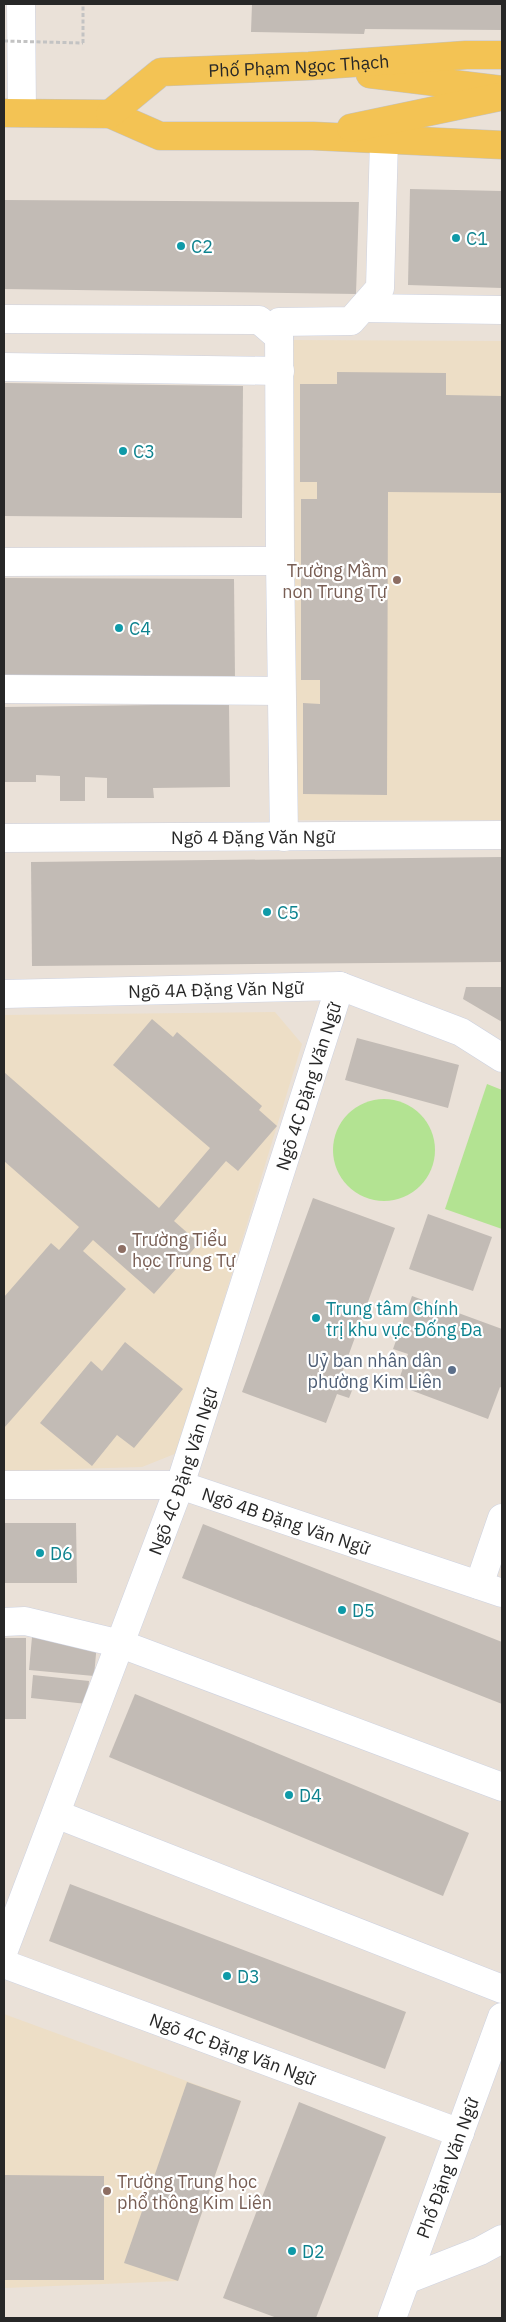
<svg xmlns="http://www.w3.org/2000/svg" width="506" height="2322" viewBox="0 0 506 2322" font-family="'IBM Plex Sans',sans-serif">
<rect width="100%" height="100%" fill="#eae1d8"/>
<g fill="#eddec6">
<path d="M290,340L502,341V820H293Z"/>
<path d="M275,1012L302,1044L177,1453L142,1467L4,1471V1015Z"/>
<path d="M4,2014L241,2101L178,2281L4,2288Z"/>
</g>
<g fill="#b3e392">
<path d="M487,1084L502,1090V1229L445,1209Z"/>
<circle cx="384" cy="1150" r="51"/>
</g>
<g fill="#c2bbb5">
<path d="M252,4H502V30L365,29L364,34L251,32Z"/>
<path d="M410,189L502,191V288L408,285Z"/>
<path d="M4,200L359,202L356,294L4,289Z"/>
<path d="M337,372L446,373V395L502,396V493L388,492L387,795L303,794V703L320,704V680H301V499H317V482H300V384H337Z"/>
<path d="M4,383L243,386L242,518L4,516Z"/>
<path d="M4,578L234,579L235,678L4,676Z"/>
<path d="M229,704L230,787L153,788L154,798H107V778L85,777V801H60V776L36,775V782H4V707Z"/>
<path d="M502,857V962L32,966L31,862Z"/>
<path d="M466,987H502V1022L463,999Z"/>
<path d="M152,1019L173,1037L177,1032L262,1106L259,1110L277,1126L238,1171L226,1161L174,1221L199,1243L154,1294L93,1240L83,1251L126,1289L4,1428V1297L51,1243L59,1250L79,1227L4,1161V1072L159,1208L210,1148L113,1065Z"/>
<path d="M357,1038L459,1065L448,1108L345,1080Z"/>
<path d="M313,1198L395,1228L342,1373L357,1378L349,1398L337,1394L326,1423L242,1392Z"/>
<path d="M428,1214L492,1237L473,1291L409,1269Z"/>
<path d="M412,1296L502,1329V1388L500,1387L488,1419L397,1385L408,1354L393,1349Z"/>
<path d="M125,1342L183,1389L134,1448L117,1435L92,1466L40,1423L91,1361L102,1371Z"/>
<path d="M4,1523H76L77,1583H4Z"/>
<path d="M203,1524L502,1642V1704L182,1578Z"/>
<path d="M32,1637L97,1643L94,1676L29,1670Z"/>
<rect x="4" y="1638" width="22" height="81"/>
<path d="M33,1675L89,1681L87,1704L31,1698Z"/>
<path d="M135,1694L469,1833L443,1896L109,1757Z"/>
<path d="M70,1884L406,2012L385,2069L49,1941Z"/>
<path d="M187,2082L241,2101L178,2281L124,2263Z"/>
<path d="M299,2102L386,2137L316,2318H277L223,2298Z"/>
<path d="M4,2175L104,2176V2280H4Z"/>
</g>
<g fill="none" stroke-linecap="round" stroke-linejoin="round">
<defs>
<g id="minor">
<path d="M21,4L22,113"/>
<path d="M363,308L502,310"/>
<path d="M4,319L259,320L279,337"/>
<path d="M4,367L280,371"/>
<path d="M4,562L280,561"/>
<path d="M4,689L281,691"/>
<path d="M284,837L280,561L279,322L351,321L380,288L384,140"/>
<path id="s1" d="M4,838L502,835"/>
<path id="s2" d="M4,994L340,986L461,1032L502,1058"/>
<path id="s3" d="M4,1485H180L502,1593"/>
<path d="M479,1585L502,1518"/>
<path d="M4,1622L25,1621L121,1644L502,1787"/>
<path d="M56,1814L502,1989"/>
<path id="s4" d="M4,1950L180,1485L340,986"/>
<path id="s5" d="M4,1964L460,2133"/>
<path d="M406,2280L480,2251L502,2239"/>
<path id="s6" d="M392,2318L502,2017"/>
</g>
<g id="major">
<path d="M370,74L502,90"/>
<path d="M4,113L110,114L160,136H313L502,145"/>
<path id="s7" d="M110,114L161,72L309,66L466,55H502"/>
<path d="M351,128L499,97"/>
</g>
</defs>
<use href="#minor" stroke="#cdd2e1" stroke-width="29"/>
<use href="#major" stroke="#c3c3c3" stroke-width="29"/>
<path stroke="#c3c3c3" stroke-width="3" stroke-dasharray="4 2.5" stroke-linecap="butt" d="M83,43V4"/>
<use href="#minor" stroke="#fff" stroke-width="28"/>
<use href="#major" stroke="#f3c354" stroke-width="28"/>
<path stroke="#c3c3c3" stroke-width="3" stroke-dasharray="4 2.5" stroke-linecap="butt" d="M4,41L83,43"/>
</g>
<g fill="#0f9aa8" stroke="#fff" stroke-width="2">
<circle cx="456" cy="238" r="5"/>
<circle cx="181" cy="246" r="5"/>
<circle cx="123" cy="451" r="5"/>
<circle cx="119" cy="628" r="5"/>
<circle cx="267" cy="912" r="5"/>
<circle cx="316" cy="1318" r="5"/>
<circle cx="40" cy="1553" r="5"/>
<circle cx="342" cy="1610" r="5"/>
<circle cx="289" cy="1795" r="5"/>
<circle cx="227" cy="1976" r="5"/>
<circle cx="292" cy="2251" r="5"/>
</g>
<g fill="#8d6e63" stroke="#fff" stroke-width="2">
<circle cx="397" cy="580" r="5"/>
<circle cx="122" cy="1249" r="5"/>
<circle cx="107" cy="2191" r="5"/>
</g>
<circle fill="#5c6f8a" stroke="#fff" stroke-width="2" cx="452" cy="1370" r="5"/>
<g text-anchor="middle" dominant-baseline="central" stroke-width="4.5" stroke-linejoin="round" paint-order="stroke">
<g font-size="18" fill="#272727" stroke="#fff">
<text stroke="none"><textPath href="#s7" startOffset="204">Phố Phạm Ngọc Thạch</textPath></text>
<text stroke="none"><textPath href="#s1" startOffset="249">Ngõ 4 Đặng Văn Ngữ</textPath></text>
<text stroke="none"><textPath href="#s2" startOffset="212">Ngõ 4A Đặng Văn Ngữ</textPath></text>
<text stroke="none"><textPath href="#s4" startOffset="916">Ngõ 4C Đặng Văn Ngữ</textPath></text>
<text stroke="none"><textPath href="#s4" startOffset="511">Ngõ 4C Đặng Văn Ngữ</textPath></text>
<text stroke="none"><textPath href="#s3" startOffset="288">Ngõ 4B Đặng Văn Ngữ</textPath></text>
<text stroke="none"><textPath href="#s5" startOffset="244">Ngõ 4C Đặng Văn Ngữ</textPath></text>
<text stroke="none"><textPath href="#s6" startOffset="160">Phố Đặng Văn Ngữ</textPath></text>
</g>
<g font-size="18" fill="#0d838f" stroke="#fff" text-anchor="start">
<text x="466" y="238">C1</text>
<text x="191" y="246">C2</text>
<text x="133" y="451">C3</text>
<text x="129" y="628">C4</text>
<text x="277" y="912">C5</text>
<text x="326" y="1308">Trung tâm Chính<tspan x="326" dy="21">trị khu vực Đống Đa</tspan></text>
<text x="50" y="1553">D6</text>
<text x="352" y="1610">D5</text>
<text x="299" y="1795">D4</text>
<text x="237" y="1976">D3</text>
<text x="302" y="2251">D2</text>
</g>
<g font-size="18" fill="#785e54" stroke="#fff" text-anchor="start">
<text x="387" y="570" text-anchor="end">Trường Mầm<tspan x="387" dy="21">non Trung Tự</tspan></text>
<text x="132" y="1239">Trường Tiểu<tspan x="132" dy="21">học Trung Tự</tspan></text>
<text x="117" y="2181">Trường Trung học<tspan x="117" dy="21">phổ thông Kim Liên</tspan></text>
</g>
<g font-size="18" fill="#4e5e75" stroke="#fff" text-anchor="end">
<text x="442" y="1360">Uỷ ban nhân dân<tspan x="442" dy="21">phường Kim Liên</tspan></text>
</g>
</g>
<rect width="506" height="2322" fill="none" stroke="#272727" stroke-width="10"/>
</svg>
